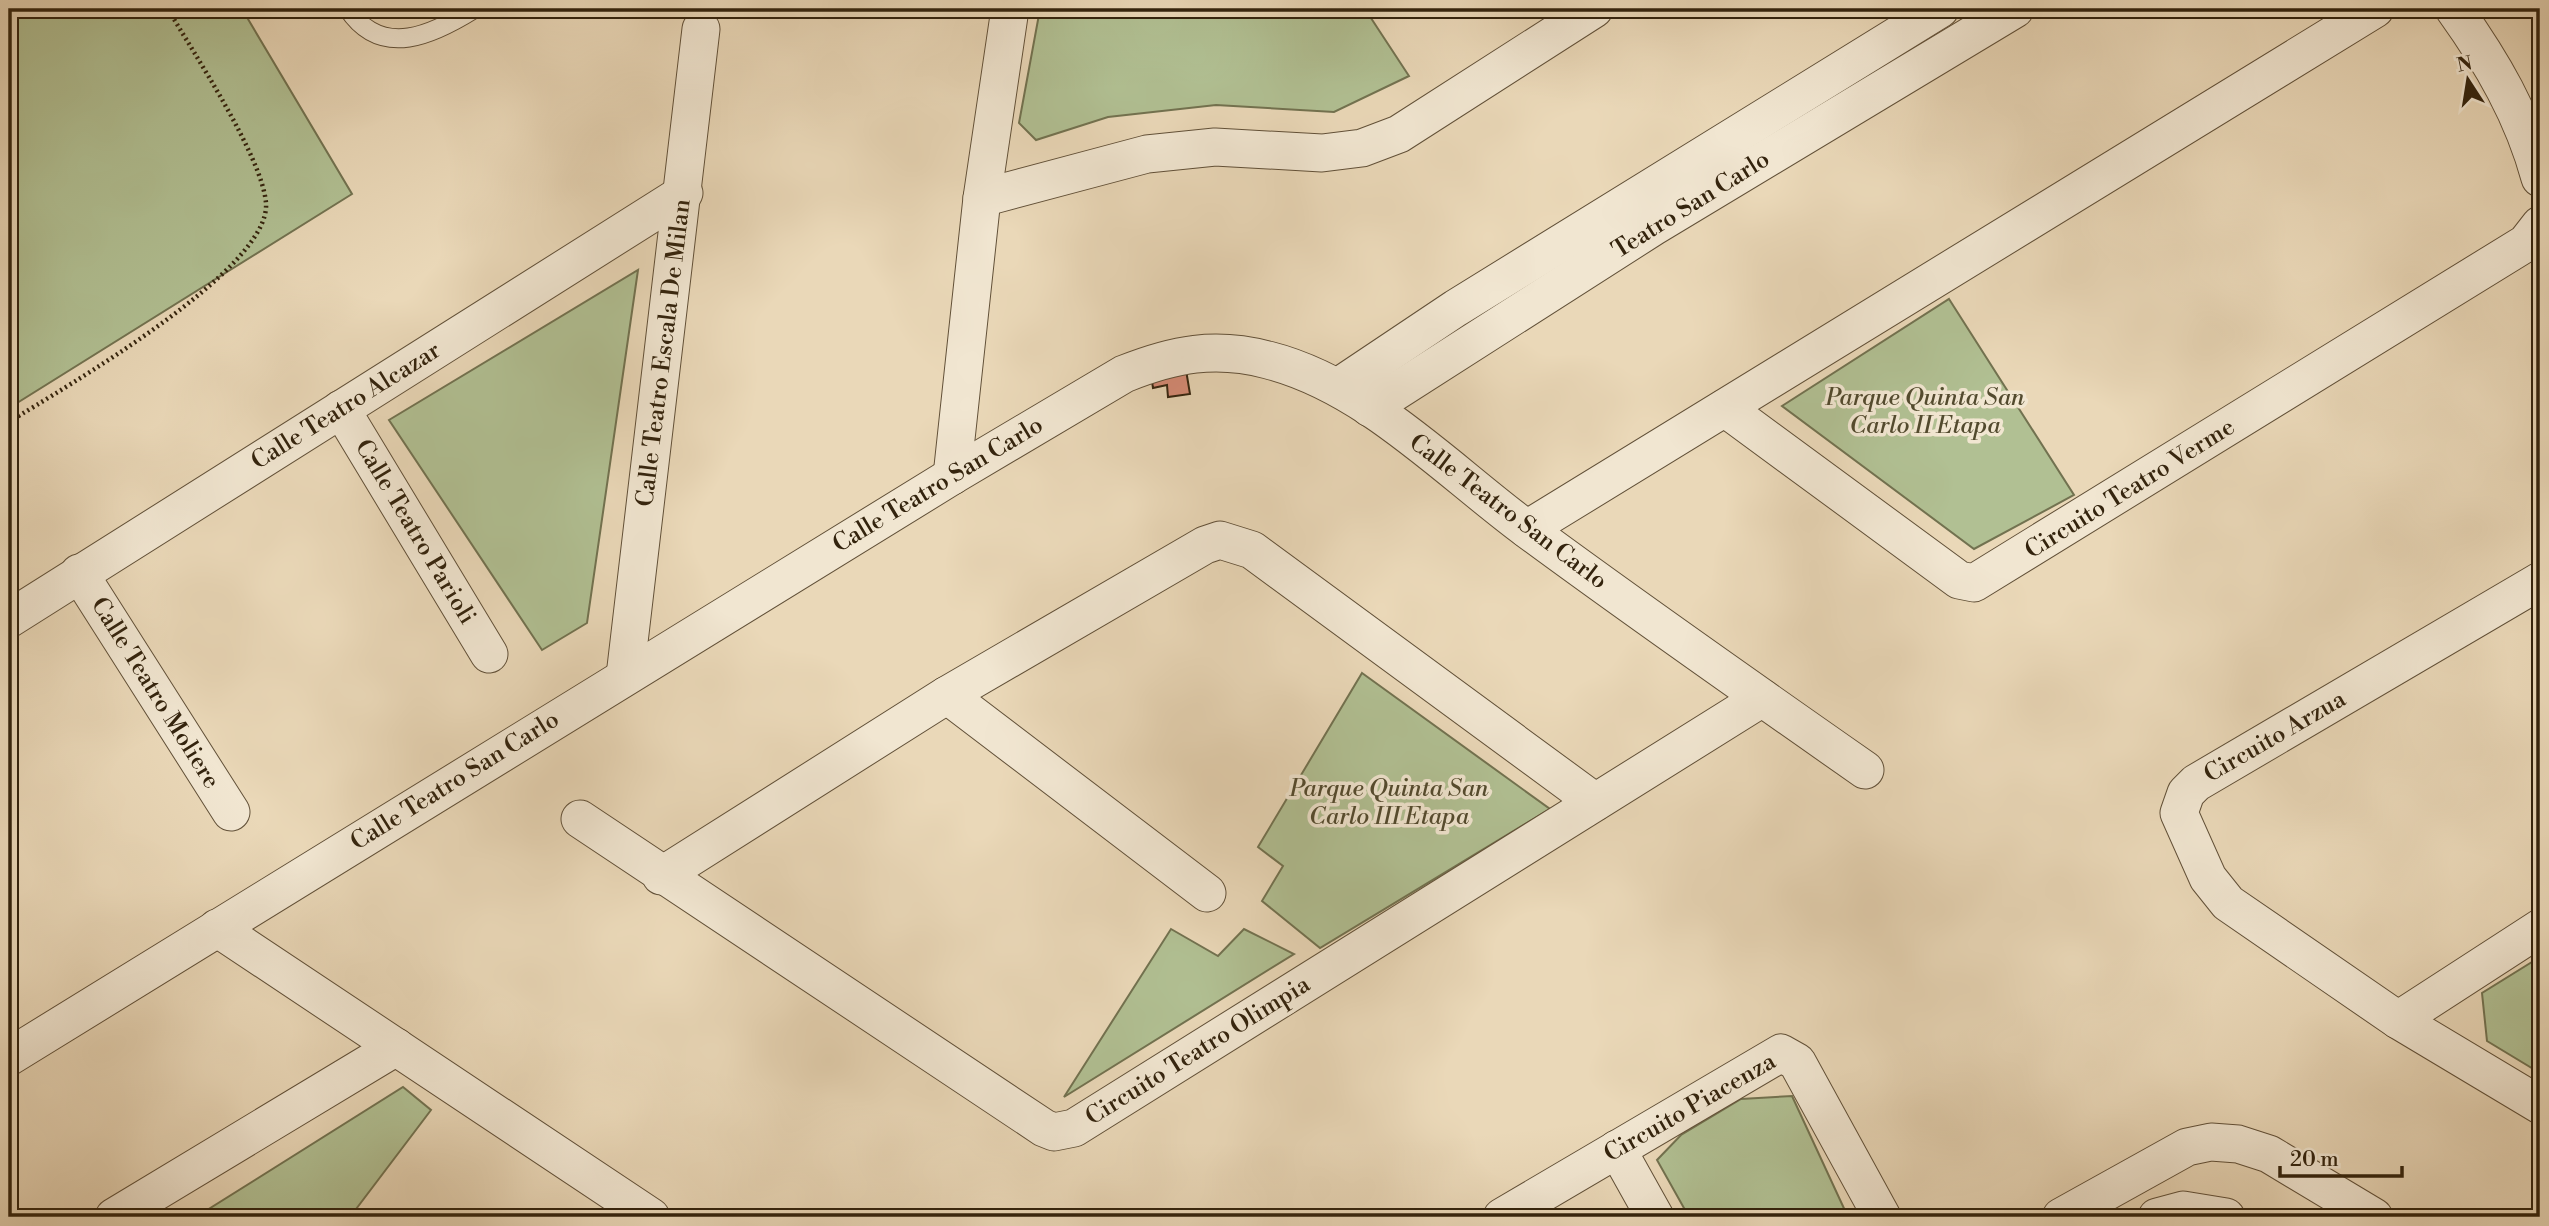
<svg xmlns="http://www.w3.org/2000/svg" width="2549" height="1226" viewBox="0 0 2549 1226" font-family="'Libre Bodoni',serif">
<rect width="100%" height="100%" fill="#ead8b8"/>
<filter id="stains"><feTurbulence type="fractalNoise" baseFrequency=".00286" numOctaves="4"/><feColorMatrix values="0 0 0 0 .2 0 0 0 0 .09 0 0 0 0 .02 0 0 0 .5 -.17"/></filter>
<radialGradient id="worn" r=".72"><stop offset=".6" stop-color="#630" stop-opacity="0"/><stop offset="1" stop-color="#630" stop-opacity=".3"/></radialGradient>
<g fill="#b1c093" stroke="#727250" stroke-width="2">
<path d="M9,9H242L352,194L9,408Z"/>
<path d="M1040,9H1365L1409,76L1334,112L1216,105L1108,117L1036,140L1019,123Z"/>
<path d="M638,270L587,623L542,650L389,420Z"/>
<path d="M1949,299L2074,495L1974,549L1782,406Z"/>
<path d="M1362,673L1550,809L1320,948L1262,901L1283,866L1258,847Z"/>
<path d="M1171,929L1218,956L1244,929L1294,954L1064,1097Z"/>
<path d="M2540,957V1073L2487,1041L2482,993Z"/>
<path d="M403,1087L431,1110L350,1217H196Z"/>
<path d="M1792,1096L1848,1217H1689L1657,1160L1681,1135L1741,1099Z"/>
</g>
<path fill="#d88c77" stroke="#33230d" stroke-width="2" d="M1186,370L1190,394L1168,397L1167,385L1153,388L1151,375Z"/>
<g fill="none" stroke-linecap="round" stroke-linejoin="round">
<defs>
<path id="lane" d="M348,9C382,60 434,34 474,9"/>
<g id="street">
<path d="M2454,9C2492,62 2523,115 2540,178"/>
<path d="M982,198L1147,154L1215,147L1322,153L1362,148L1399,134L1594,9"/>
<path d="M1338,387L1456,308L1940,9"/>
<path d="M1370,408L1653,227L2015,9"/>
<path d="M1725,408L1959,580L1974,583L2526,243L2540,225"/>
<path d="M341,409L489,654"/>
<path d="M952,476L982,198L1010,9"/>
<path d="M1527,529L2375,9"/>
<path d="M79,573L231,812"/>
<path d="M2540,581L2196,783L2186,793L2179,813L2208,878L2228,903L2398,1020L2540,1105"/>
<path d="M9,619L684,193"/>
<path d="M625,676L701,29"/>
<path d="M947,695L1207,893"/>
<path d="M580,819L1044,1128L1054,1132L1074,1128L1762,698"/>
<path d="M661,876L947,695L1205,545L1220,540L1252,550L1595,802"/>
<path d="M217,928L651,1217"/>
<path d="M2398,1020L2540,928"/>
<path d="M9,1057L952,476L1124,374C1174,354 1215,346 1268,360C1367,385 1448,471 1528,530C1639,612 1752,691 1865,770"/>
<path d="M1617,1149L1655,1217"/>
<path d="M114,1217L396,1047"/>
<path d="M1502,1217L1781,1053L1797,1062L1882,1217"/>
<path d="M2061,1217L2187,1147L2211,1142L2238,1144L2269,1154L2374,1217"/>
<path d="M2157,1217L2183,1210L2226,1217"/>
</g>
</defs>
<use href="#lane" stroke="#615038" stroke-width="20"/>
<use href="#street" stroke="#615038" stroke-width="39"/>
<path stroke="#33230d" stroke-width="4.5" stroke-dasharray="2 3.5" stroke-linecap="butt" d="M9,422C63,388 271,270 266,203C262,156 194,54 168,9"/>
<use href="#lane" stroke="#f1e6d1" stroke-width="18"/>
<use href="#street" stroke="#f1e6d1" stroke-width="37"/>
</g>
<g text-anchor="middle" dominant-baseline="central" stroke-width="7" stroke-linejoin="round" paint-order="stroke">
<g font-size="24" fill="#33230d" stroke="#f1e6d1">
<text transform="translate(1691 205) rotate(-32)">Teatro San Carlo</text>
<text transform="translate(664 353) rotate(-83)">Calle Teatro Escala De Milan</text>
<text transform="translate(346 406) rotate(-32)">Calle Teatro Alcazar</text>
<text transform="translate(938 485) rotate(-31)">Calle Teatro San Carlo</text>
<text transform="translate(2130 489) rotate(-32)">Circuito Teatro Verme</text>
<text transform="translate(1508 512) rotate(37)">Calle Teatro San Carlo</text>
<text transform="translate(415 532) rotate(59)">Calle Teatro Parioli</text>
<text transform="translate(155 693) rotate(58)">Calle Teatro Moliere</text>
<text transform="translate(2275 737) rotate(-30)">Circuito Arzua</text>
<text transform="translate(455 781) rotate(-32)">Calle Teatro San Carlo</text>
<text transform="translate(1198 1051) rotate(-32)">Circuito Teatro Olimpia</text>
<text transform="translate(1690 1108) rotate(-30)">Circuito Piacenza</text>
</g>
<g font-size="24" font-style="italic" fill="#524a2e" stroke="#f1e6d1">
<text x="1925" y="398">Parque Quinta San<tspan x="1925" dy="28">Carlo II Etapa</tspan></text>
<text x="1389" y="789">Parque Quinta San<tspan x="1389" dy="28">Carlo III Etapa</tspan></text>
</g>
</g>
<rect width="2549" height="1226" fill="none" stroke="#ead8b8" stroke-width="35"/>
<rect x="10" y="10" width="2528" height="1205" fill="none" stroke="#33230d" stroke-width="3.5"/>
<rect x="18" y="18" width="2514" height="1191" fill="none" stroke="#33230d" stroke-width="2"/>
<g transform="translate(2468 80) rotate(348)" stroke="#f1e6d1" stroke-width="5" paint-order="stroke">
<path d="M0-5L12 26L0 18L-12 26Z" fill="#33230d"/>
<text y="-10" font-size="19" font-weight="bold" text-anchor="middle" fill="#33230d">N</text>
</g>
<path d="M2280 1166v10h122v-10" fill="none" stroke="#33230d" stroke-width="3.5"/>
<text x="2290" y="1166" font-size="21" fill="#33230d" stroke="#f1e6d1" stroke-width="5" paint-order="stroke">20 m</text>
<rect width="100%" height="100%" filter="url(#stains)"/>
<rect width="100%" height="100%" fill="url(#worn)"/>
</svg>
